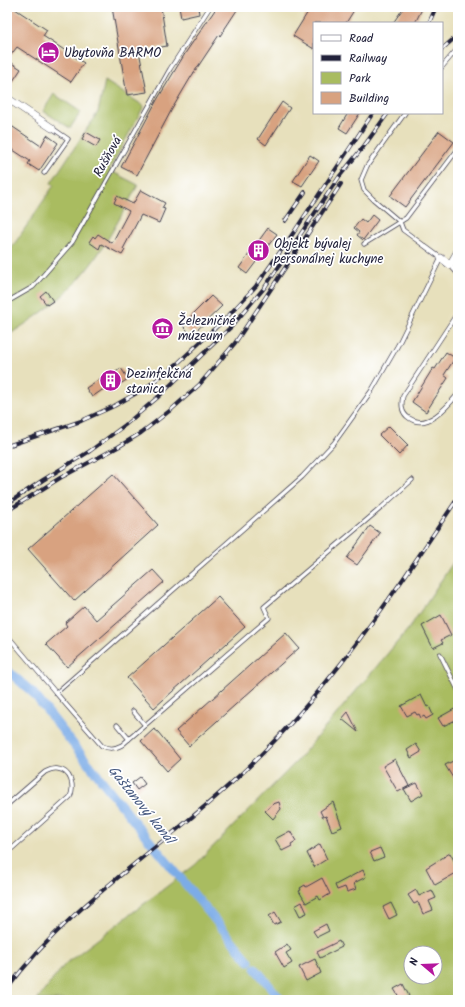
<svg xmlns="http://www.w3.org/2000/svg" width="465" height="1007" viewBox="0 0 465 1007" font-family="Kalam,sans-serif">
<rect width="100%" height="100%" fill="#fff"/>
<filter id="ink" filterUnits="userSpaceOnUse"><feTurbulence type="fractalNoise" baseFrequency=".025" numOctaves="2"/><feDisplacementMap in="SourceGraphic" scale="8" xChannelSelector="R" yChannelSelector="G"/><feConvolveMatrix kernelMatrix="1 2 1 2 8 2 1 2 1" color-interpolation-filters="sRGB"/></filter>
<filter id="wash" filterUnits="userSpaceOnUse"><feTurbulence type="fractalNoise" baseFrequency=".012" numOctaves="4" result="noise"/><feDisplacementMap in="SourceGraphic" scale="16" xChannelSelector="R" yChannelSelector="G"/><feGaussianBlur stdDeviation="0.9" result="paint"/><feColorMatrix in="noise" values="0 0 0 0 0 0 0 0 0 0 0 0 0 0 0 0 0 1.4 0 .05"/><feComposite in="paint" operator="in"/></filter>
<g filter="url(#wash)">
<rect width="100%" height="100%" fill="#e7e0bc"/>
<g fill="#a9bc60" stroke="#666f4e" fill-rule="evenodd">
<path d="M105,81L144,106L109,170L138,185C120,217 104,251 79,279C59,302 33,319 7,336V253L9,252L54,185L51,183L98,112Z"/>
<path d="M54,94L81,112L70,128L43,111Z"/>
<path d="M458,555V1000H37L65,964L195,865L296,762L410,627ZM411,953H435V977H411Z"/>
</g>
<g fill="none" stroke-linecap="round" stroke-linejoin="round">
<g stroke="#7cace7" stroke-width="9">
<path d="M7,670L33,693L140,829L249,961"/>
<path d="M255,968L281,1000"/>
</g>
</g>
<g id="blocks">
<g fill="#d8a280">
<path d="M12,7L47,30L43,36L84,63L71,82L17,47L7,60L21,69L7,90V15Z"/>
<path d="M112,7H161L167,46L139,51L147,92L127,95Z"/>
<path d="M179,7H198L199,14L181,18Z"/>
<path d="M217,7H239L220,36L219,35L191,77L172,109L137,175L121,167L157,100L186,52Z"/>
<path d="M311,7H356L346,23H314V49L293,36Z"/>
<path d="M404,7H423L415,23H393Z"/>
<path d="M282,102L290,108L266,145L258,139Z"/>
<path d="M348,113H360L347,133L339,128Z"/>
<path d="M7,123L41,146L47,135L58,143L39,171L28,164L30,161L7,146Z"/>
<path d="M439,131L454,142L405,207L390,196Z"/>
<path d="M86,132L100,140L96,147L82,139Z"/>
<path d="M310,155L319,161L302,186L293,181Z"/>
<path d="M141,190L165,203L162,208L165,209L159,223L141,215L123,249L125,250L122,255L101,244L99,249L89,242L93,236L95,238L98,234L112,243L129,211L114,203L117,196L133,204Z"/>
<path d="M372,215L378,220L363,240L357,235L359,232L354,228L361,219L366,223Z"/>
<path d="M268,228L277,234L247,274L239,268Z"/>
<path d="M46,291L53,301L47,305L40,296Z"/>
<path d="M211,296L222,306L192,335L182,325Z"/>
<path d="M446,352L455,358L444,375L448,378L426,412L412,402L433,368L435,369Z"/>
<path d="M121,368L128,379L111,390L108,386L92,397L86,388L110,372L112,375Z"/>
<path d="M389,426L408,445L399,455L379,435Z"/>
<path d="M113,474L158,525L74,601L28,549Z"/>
<path d="M370,526L380,533L357,565L347,558Z"/>
<path d="M153,570L164,582L67,667L46,644L67,626L65,623L84,606L96,620Z"/>
<path d="M218,597L245,627L154,708L127,678Z"/>
<path d="M441,615L451,635L441,640L443,643L433,648L422,626Z"/>
<path d="M286,633L299,648L189,746L176,731Z"/>
<path d="M421,695L427,707L429,706L433,715L426,719L424,716L421,718L419,714L417,715L415,712L407,716L401,706Z"/>
<path d="M458,707V719L443,726L438,718Z"/>
<path d="M348,712L358,732L342,719Z"/>
<path d="M154,729L158,732L180,759L167,771L141,741Z"/>
<path d="M416,744L421,752L411,758L407,750Z"/>
<path d="M395,759L409,786L398,792L383,766Z"/>
<path d="M455,760L458,765V786L445,765Z"/>
<path d="M140,777L145,784L137,790L132,783Z"/>
<path d="M417,783L423,794L411,801L404,789Z"/>
<path d="M279,802L281,809L273,819L265,811L273,804Z"/>
<path d="M333,802L342,827L332,831L326,816L323,817L320,811Z"/>
<path d="M290,831L296,841L291,844L292,846L282,851L275,839Z"/>
<path d="M320,844L327,859L314,867L307,853Z"/>
<path d="M380,848L384,857L374,861L370,852Z"/>
<path d="M450,853L458,868V872L435,885L426,868Z"/>
<path d="M363,870L366,877L354,883L356,889L347,892L345,887L337,890L335,885Z"/>
<path d="M322,878L330,894L320,900L318,896L306,903L299,891L301,890L300,888L305,885L306,887Z"/>
<path d="M416,890L419,896L432,890L436,898L429,901L433,910L423,914L418,902L414,904L408,895Z"/>
<path d="M302,902L307,913L300,916L295,906Z"/>
<path d="M391,903L397,915L389,919L383,907Z"/>
<path d="M275,912L281,922L274,925L269,916Z"/>
<path d="M326,924L329,931L317,937L313,931Z"/>
<path d="M339,941L342,947L320,958L317,952Z"/>
<path d="M287,944L291,950L286,953L292,963L284,968L275,952Z"/>
<path d="M315,959L321,973L306,981L299,967Z"/>
<path d="M403,984L409,996L401,1000L394,989Z"/>
</g>
</g>
</g>
<g filter="url(#ink)">
<use href="#blocks" fill-opacity="0" stroke="#403e4e" stroke-width="1"/>
<g fill="none" stroke-linecap="round" stroke-linejoin="round">
<defs>
<g id="lane">
<path d="M442,67L458,48"/>
<path d="M44,173L68,139L52,128"/>
<path d="M364,244L406,218L458,149"/>
<path d="M450,265L458,274"/>
<path d="M7,302L33,287L73,241L170,69L210,7"/>
<path d="M458,312L403,396C401,405 401,413 409,418C427,431 447,407 458,394"/>
<path d="M7,635L56,693L302,477L334,443L372,390L398,345L441,258L403,230L400,222L373,199L364,190L361,180L367,166L405,113"/>
<path d="M440,654L458,690"/>
<path d="M56,693L102,746C110,749 114,749 122,745L269,618L264,607L381,508L412,480"/>
<path d="M133,711L145,725"/>
<path d="M117,725L129,739"/>
<path d="M7,805L45,772C49,770 53,768 58,769C71,771 75,786 70,797L7,853"/>
</g>
<g id="street">
<path d="M7,98L52,128"/>
<path d="M441,258L450,265L458,251"/>
</g>
</defs>
<use href="#lane" stroke="#403e4e" stroke-width="5"/>
<use href="#street" stroke="#403e4e" stroke-width="8"/>
<use href="#lane" stroke="#fff" stroke-width="3.5"/>
<use href="#street" stroke="#fff" stroke-width="7"/>
<defs>
<g id="rail">
<path d="M429,23L436,7"/>
<path d="M442,49L458,35"/>
<path d="M285,221L305,192"/>
<path d="M7,446L81,421L114,406L147,387L178,363L228,316L256,286L294,232L373,113"/>
<path d="M7,504L43,480L90,451L125,425L157,398L232,326L265,287L339,177L364,146L388,113"/>
<path d="M7,511L60,478L118,447L141,433L172,409L199,385L235,343L341,184"/>
<path d="M7,989C70,903 163,848 240,775C288,730 331,679 370,625C401,584 429,540 458,498"/>
</g>
</defs>
<use href="#rail" stroke="#22223b" stroke-width="4"/>
<use href="#rail" stroke="#fff" stroke-width="2.5" stroke-dasharray="8" stroke-linecap="butt"/>
</g>
</g>
<defs>
<symbol id="hotel-disc" viewBox="-11 -11 22 22"><circle r="9.5" fill="#b5179e" stroke="#fff"/><path d="M-6-4.5h1.5V1H6V5H4.5V3h-9V5H-6ZM-4 0a1.8 1.8 0 1 1 3.6 0ZM.5 0V-2.5h3Q6-2.5 6 0Z" fill="#fff"/></symbol>
<symbol id="building-disc" viewBox="-11 -11 22 22"><circle r="9.5" fill="#b5179e" stroke="#fff"/><path d="M-4-6H4V6H1V3H-1V6H-4ZM-2.5-4.3h1.7v1.8h-1.7ZM.8-4.3h1.7v1.8H.8ZM-2.5-1h1.7V.8h-1.7ZM.8-1h1.7V.8H.8Z" fill="#fff"/></symbol>
<symbol id="museum-disc" viewBox="-11 -11 22 22"><circle r="9.5" fill="#b5179e" stroke="#fff"/><path d="M0-6L6-3V-2H-6V-3ZM-5-1h2V3h-2ZM-1-1h2V3h-2ZM3-1h2V3H3ZM-6 4H6V6H-6Z" fill="#fff"/></symbol>
</defs>
<g fill-rule="evenodd">
<use href="#hotel-disc" x="36" y="40" width="25" height="25"/>
<use href="#building-disc" x="246" y="238" width="25" height="25"/>
<use href="#museum-disc" x="150" y="316" width="25" height="25"/>
<use href="#building-disc" x="98" y="368" width="25" height="25"/>
</g>
<g text-anchor="middle" dominant-baseline="central" stroke-width="3.5" stroke-linejoin="round" paint-order="stroke">
<g font-size="13" fill="#22223b" stroke="#fff" text-anchor="start">
<text x="64" y="53">Ubytovňa BARMO</text>
<text x="274" y="244">Objekt bývalej<tspan x="274" dy="15">personálnej kuchyne</tspan></text>
<text x="178" y="321">Železničné<tspan x="178" dy="15">múzeum</tspan></text>
<text x="126" y="374">Dezinfekčná<tspan x="126" dy="15">stanica</tspan></text>
</g>
<g font-size="13" fill="#22223b" stroke="#fff">
<text transform="translate(108 157) rotate(-61)">Rušňová</text>
</g>
<g font-size="14" font-style="italic" fill="#465980" stroke="#fff">
<text transform="translate(141 805) rotate(51)">Gaštanový kanál</text>
</g>
</g>
<rect width="465" height="1007" fill="none" stroke="#fff" stroke-width="24"/>
<rect x="313" y="22" width="130" height="92" fill="#ffffff" stroke="#a7a7b1"/>
<rect x="321" y="35" width="20" height="6" fill="#ffffff" stroke="#a7a7b1"/>
<text x="349" y="42" font-size="12" fill="#22223b">Road</text>
<rect x="321" y="55" width="20" height="6" fill="#22223b" stroke="#a7a7b1"/>
<text x="349" y="62" font-size="12" fill="#22223b">Railway</text>
<rect x="321" y="72" width="20" height="12" fill="#a9bc60" stroke="#a7a7b1"/>
<text x="349" y="82" font-size="12" fill="#22223b">Park</text>
<rect x="321" y="92" width="20" height="12" fill="#d8a280" stroke="#a7a7b1"/>
<text x="349" y="102" font-size="12" fill="#22223b">Building</text>
<g transform="translate(423 965) rotate(289)"><circle r="19" fill="#ffffff" stroke="#a7a7b1"/>
<path d="M0-3L7 15L0 10L-7 15Z" fill="#b5179e"/>
<text y="-6" font-size="11" font-weight="bold" text-anchor="middle" fill="#22223b">N</text>
</g>
</svg>
